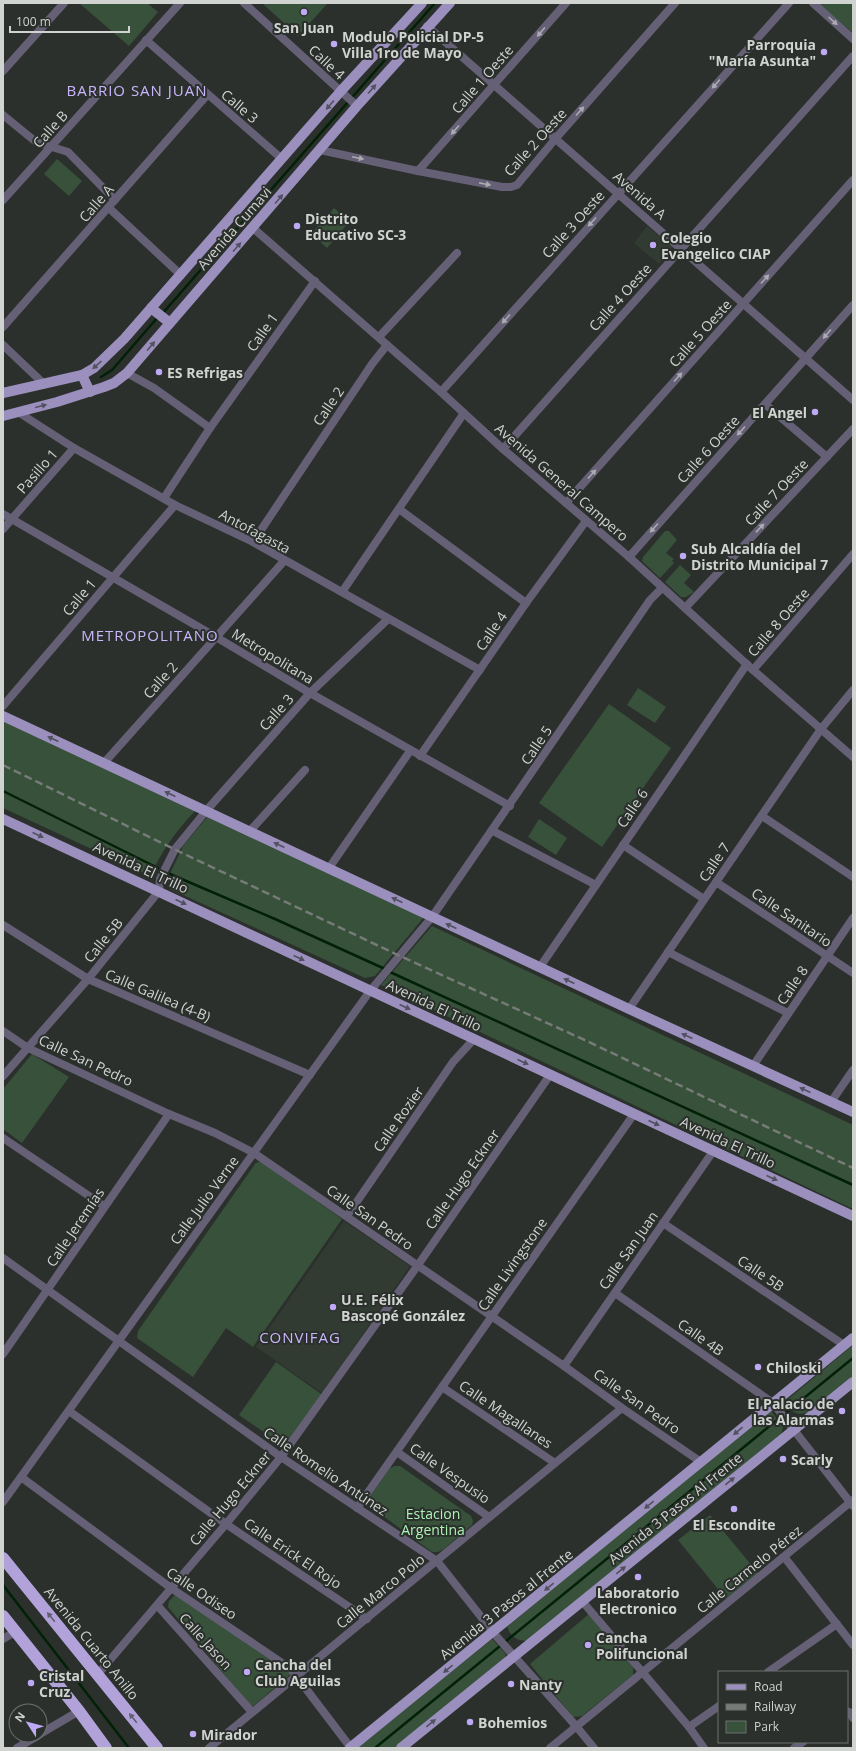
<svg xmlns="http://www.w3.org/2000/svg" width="856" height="1751" viewBox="0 0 856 1751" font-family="'Open Sans',sans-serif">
<rect width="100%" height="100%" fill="#2b302c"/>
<g fill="#313b32">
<path d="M647,226L673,247L659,264L634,243Z"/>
<path d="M344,1221L410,1266L322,1393L256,1347Z"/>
</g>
<g fill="#37513a">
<path d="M79,3H147L158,12L129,46Z"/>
<path d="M262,3H328L298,36Z"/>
<path d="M818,3H853V33Z"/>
<path d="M57,159L82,181L69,196L44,174Z"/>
<path d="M334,208L350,221L327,248L311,234Z"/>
<path d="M665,531H669L677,540L666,553L674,559L672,561L674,563L660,578L642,561L643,557Z"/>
<path d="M680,565L691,575L684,583L694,592L686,597H681L665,582Z"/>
<path d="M638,688L666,707L655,723L627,705Z"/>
<path d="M609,704L671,748L602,847L539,803Z"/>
<path d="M3,719L197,809C175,832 164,848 150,876L3,808Z"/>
<path d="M209,815L424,917L375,976L365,978L170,889L168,878L183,846Z"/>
<path d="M539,819L567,838L556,855L528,837Z"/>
<path d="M432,926L853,1125V1209L381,985Z"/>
<path d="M32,1054L69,1077L22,1143L3,1129V1089Z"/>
<path d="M258,1162H261L342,1219L253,1347L226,1328L193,1377L137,1338L138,1331L255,1164Z"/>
<path d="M853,1345V1376L807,1413L799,1414L790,1410L787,1400Z"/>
<path d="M276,1362L324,1396L288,1444H281L239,1415Z"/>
<path d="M770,1409L783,1428L781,1434L528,1641C517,1641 511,1637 507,1627Z"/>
<path d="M395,1466H400L471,1516L473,1521L472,1525L444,1549L438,1552H432L371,1507L370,1497L390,1468Z"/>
<path d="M710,1515L758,1573L726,1599L678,1540Z"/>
<path d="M175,1595L290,1673V1675L253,1706L250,1705L168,1607L169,1601Z"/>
<path d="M590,1613L633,1667V1675L582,1716L573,1717L530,1664Z"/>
<path d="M492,1639L506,1654L504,1660L396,1748H357Z"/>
</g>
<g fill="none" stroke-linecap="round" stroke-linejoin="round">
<g stroke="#002106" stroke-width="2.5">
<path d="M162,314L435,3"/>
<path d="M101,377L112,370L158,317"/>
<path d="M3,791L158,868"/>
<path d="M170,874L275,919L385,969"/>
<path d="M390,972L853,1185"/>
<path d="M3,1585L129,1748"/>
<path d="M375,1748L853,1358"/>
</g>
<g stroke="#656076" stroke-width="8">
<path d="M244,3L357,106"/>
<path d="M813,3L853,39"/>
<path d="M427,26L853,400"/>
<path d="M146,40L282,159"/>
<path d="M3,71L64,3"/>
<path d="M3,115L36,142L68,152L115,200"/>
<path d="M320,150L418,171L502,187H511L517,185L556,138L675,3"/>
<path d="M418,171L566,3"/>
<path d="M3,200L180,3"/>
<path d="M109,208L181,275"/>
<path d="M253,228L441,392L503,449L629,557L753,670L853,757"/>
<path d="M3,327L207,95"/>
<path d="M379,337L457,253"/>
<path d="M3,345L44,384"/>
<path d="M127,373L154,388L210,428"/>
<path d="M441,392L789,3"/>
<path d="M765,404L827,457"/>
<path d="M18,412L74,448L175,505L253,542L480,670"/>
<path d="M503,449L853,56"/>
<path d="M164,498L210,428L315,281"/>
<path d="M566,503L853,180"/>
<path d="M399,509L526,603"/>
<path d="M3,514L216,637L310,693L510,806"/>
<path d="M3,529L74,448"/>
<path d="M253,542L372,364L387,345"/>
<path d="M629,557L853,305"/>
<path d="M342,592L464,413"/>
<path d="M685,608L853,429"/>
<path d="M753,670L853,554"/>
<path d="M3,706L175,505"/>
<path d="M420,756L526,603L586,521"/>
<path d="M104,763L284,561"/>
<path d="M762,816L853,877"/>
<path d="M493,831L596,885"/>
<path d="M249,832L305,770"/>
<path d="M623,845L704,899"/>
<path d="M329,868L410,751"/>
<path d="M716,882L853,973"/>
<path d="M3,925L88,979L310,1075"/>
<path d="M668,952L788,1013"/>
<path d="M540,967L747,664"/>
<path d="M629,1009L821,729L853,690"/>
<path d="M3,1031L28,1048L169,1114L215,1133L254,1153L564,1366L622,1408L701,1462"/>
<path d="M753,1066L853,918"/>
<path d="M3,1076L88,979L159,891L160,879L175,849L206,811L310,693L388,619"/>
<path d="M831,1102L853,1070"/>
<path d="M3,1138L104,1206"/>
<path d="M347,1216L453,1062L474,1039"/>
<path d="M663,1223L844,1345"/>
<path d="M3,1258L281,1457L437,1561L497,1637L576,1726L594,1748"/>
<path d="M615,1293L773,1403L853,1506"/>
<path d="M3,1354L169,1114"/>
<path d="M564,1366L714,1150"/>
<path d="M442,1387L555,1463"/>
<path d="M69,1411L226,1524L367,1619"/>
<path d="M397,1452L489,1517"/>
<path d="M21,1477L171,1588L291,1669L351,1748"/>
<path d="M3,1502L370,991L432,917L650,600L662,588"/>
<path d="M357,1508L634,1114"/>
<path d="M785,1558L853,1645"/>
<path d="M582,1601L689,1727L704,1748"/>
<path d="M157,1605L252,1712"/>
<path d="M3,1639L16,1631"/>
<path d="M768,1672L837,1624"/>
<path d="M98,1674L226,1524L281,1457L418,1265L550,1075"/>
<path d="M849,1712L853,1718"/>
<path d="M689,1727L719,1706"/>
<path d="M40,1734L79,1711"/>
<path d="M17,1748L39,1735"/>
<path d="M209,1748L622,1408"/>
<path d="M550,1748L853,1500"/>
<path d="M794,1748L803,1742"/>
</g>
<g stroke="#9b8fbd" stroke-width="10">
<path d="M151,308L170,323"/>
<path d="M82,375L90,392"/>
<path d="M3,393L82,375L94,368L124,339L340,92L422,3"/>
<path d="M3,416L57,402L104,387L114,383L127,373L357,106L450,3"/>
<path d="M3,716L629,1009L853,1112"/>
<path d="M3,819L853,1216"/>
<path d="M350,1748L853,1338"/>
<path d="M401,1748L853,1382"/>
</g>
<g stroke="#b1a2d9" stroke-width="12">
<path d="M3,1558L157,1748"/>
<path d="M3,1616L79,1711L106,1748"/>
</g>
<path stroke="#777b78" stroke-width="2.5" stroke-dasharray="8 4" stroke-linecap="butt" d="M3,765L180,852L400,956L589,1042L853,1168"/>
</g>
<defs><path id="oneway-solid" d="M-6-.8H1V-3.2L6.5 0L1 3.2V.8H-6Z"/></defs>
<g fill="#ababb0">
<use href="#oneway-solid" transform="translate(833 21) rotate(42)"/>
<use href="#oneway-solid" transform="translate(541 32) rotate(131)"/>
<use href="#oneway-solid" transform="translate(716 84) rotate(132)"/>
<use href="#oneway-solid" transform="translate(580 111) rotate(-48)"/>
<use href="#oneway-solid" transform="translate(455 130) rotate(131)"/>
<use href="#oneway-solid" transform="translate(358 158) rotate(12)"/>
<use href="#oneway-solid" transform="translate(485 184) rotate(11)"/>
<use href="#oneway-solid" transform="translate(592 222) rotate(132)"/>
<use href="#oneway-solid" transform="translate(765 279) rotate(-48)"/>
<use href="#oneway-solid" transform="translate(506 319) rotate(132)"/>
<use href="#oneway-solid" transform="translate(827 334) rotate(131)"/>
<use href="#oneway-solid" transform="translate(678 377) rotate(-48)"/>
<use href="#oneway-solid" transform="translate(741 431) rotate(132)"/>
<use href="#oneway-solid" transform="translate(592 474) rotate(-48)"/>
<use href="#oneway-solid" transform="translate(654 528) rotate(132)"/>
<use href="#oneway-solid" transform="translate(760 528) rotate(-47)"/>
</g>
<g fill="#52515f">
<use href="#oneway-solid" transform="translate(372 89) rotate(-49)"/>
<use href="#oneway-solid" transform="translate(330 105) rotate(131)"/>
<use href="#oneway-solid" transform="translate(279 199) rotate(-50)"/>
<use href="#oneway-solid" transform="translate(237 247) rotate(-49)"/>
<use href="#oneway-solid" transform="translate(151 346) rotate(-50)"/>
<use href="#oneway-solid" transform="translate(97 365) rotate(138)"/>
<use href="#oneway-solid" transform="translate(41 406) rotate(-14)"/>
<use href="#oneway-solid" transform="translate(53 739) rotate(-155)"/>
<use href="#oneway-solid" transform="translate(170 794) rotate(-155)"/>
<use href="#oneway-solid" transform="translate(38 835) rotate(25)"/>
<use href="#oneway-solid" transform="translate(279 845) rotate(-155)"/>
<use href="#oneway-solid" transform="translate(397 900) rotate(-155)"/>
<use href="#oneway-solid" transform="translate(181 902) rotate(25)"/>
<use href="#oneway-solid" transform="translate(451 926) rotate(-155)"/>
<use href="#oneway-solid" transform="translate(299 958) rotate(25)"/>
<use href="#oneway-solid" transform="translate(569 981) rotate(-155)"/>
<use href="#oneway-solid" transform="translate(405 1007) rotate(25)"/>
<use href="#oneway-solid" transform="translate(687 1036) rotate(-156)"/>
<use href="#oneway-solid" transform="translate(523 1062) rotate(25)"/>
<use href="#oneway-solid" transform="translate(805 1090) rotate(-155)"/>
<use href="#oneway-solid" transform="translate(654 1123) rotate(24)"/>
<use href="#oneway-solid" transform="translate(772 1178) rotate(25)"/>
<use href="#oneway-solid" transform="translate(738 1431) rotate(140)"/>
<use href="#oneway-solid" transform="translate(730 1481) rotate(-39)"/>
<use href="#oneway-solid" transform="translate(649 1505) rotate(141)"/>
<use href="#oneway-solid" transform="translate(621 1570) rotate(-39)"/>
<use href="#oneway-solid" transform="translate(549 1587) rotate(141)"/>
<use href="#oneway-solid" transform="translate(448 1669) rotate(141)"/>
<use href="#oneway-solid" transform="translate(431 1723) rotate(-39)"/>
</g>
<g fill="#615e71">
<use href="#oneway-solid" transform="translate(51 1617) rotate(-129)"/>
<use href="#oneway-solid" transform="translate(133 1718) rotate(-129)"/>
</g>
<g fill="#bea9f4" stroke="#2b302c" stroke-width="1.5">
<circle cx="304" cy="12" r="4"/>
<circle cx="334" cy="44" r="4"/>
<circle cx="824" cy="52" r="4"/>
<circle cx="297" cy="226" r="4"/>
<circle cx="653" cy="245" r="4"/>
<circle cx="159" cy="372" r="4"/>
<circle cx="815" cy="412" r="4"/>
<circle cx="683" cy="556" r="4"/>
<circle cx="333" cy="1307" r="4"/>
<circle cx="758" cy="1367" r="4"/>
<circle cx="842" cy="1411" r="4"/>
<circle cx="783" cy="1459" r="4"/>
<circle cx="734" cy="1509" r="4"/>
<circle cx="638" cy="1577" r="4"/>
<circle cx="588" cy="1645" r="4"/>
<circle cx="247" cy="1672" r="4"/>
<circle cx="31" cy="1683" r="4"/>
<circle cx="511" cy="1684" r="4"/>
<circle cx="470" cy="1722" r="4"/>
<circle cx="193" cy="1734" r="4"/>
</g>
<g text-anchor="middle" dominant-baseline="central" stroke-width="4" stroke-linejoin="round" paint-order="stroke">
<g font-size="14" font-weight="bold" fill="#d0d3d0" stroke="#2b302c" text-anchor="start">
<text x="304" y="27" text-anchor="middle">San Juan</text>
<text x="342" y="36">Modulo Policial DP-5<tspan x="342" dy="16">Villa 1ro de Mayo</tspan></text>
<text x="816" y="44" text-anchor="end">Parroquia<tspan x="816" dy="16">"María Asunta"</tspan></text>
<text x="305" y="218">Distrito<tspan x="305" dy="16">Educativo SC-3</tspan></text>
<text x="661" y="237">Colegio<tspan x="661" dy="16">Evangelico CIAP</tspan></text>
<text x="167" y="372">ES Refrigas</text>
<text x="807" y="412" text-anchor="end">El Angel</text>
<text x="691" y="548">Sub Alcaldía del<tspan x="691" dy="16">Distrito Municipal 7</tspan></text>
<text x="341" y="1299">U.E. Félix<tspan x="341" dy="16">Bascopé González</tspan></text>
<text x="766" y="1367">Chiloski</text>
<text x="834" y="1403" text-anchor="end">El Palacio de<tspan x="834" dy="16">las Alarmas</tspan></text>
<text x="791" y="1459">Scarly</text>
<text x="734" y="1524" text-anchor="middle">El Escondite</text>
<text x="638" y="1592" text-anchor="middle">Laboratorio<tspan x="638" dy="16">Electronico</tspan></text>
<text x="596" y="1637">Cancha<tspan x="596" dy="16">Polifuncional</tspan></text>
<text x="255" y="1664">Cancha del<tspan x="255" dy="16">Club Aguilas</tspan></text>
<text x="39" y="1675">Cristal<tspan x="39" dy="16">Cruz</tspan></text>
<text x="519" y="1684">Nanty</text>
<text x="478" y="1722">Bohemios</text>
<text x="201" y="1734">Mirador</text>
</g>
<g font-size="14" fill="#d0d3d0" stroke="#2b302c">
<text transform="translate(327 62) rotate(43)">Calle 4</text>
<text transform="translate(482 79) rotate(-49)">Calle 1 Oeste</text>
<text transform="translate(240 106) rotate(40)">Calle 3</text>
<text transform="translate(50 129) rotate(-48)">Calle B</text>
<text transform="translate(535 142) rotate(-48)">Calle 2 Oeste</text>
<text transform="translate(640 195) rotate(41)">Avenida A</text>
<text transform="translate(96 203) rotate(-49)">Calle A</text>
<text transform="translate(573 224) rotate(-48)">Calle 3 Oeste</text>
<text transform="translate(234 228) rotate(-49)">Avenida Cumavi</text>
<text transform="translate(620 297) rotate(-48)">Calle 4 Oeste</text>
<text transform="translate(262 332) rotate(-55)">Calle 1</text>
<text transform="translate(700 333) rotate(-48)">Calle 5 Oeste</text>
<text transform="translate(328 406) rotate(-56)">Calle 2</text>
<text transform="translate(708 449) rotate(-48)">Calle 6 Oeste</text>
<text transform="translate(37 471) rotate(-49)">Pasillo 1</text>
<text transform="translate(562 482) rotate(41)">Avenida General Campero</text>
<text transform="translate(776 492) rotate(-47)">Calle 7 Oeste</text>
<text transform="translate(255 531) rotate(28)">Antofagasta</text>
<text transform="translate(79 597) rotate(-50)">Calle 1</text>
<text transform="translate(778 622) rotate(-49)">Calle 8 Oeste</text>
<text transform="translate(491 631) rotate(-56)">Calle 4</text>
<text transform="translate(273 656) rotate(31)">Metropolitana</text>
<text transform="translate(160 680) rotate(-48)">Calle 2</text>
<text transform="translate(276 712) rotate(-48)">Calle 3</text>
<text transform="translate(536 745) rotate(-56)">Calle 5</text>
<text transform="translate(632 808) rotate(-56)">Calle 6</text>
<text transform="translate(714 862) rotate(-56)">Calle 7</text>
<text transform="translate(141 867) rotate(25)">Avenida El Trillo</text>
<text transform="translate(792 917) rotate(34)">Calle Sanitario</text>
<text transform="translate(103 940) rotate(-51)">Calle 5B</text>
<text transform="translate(792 985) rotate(-56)">Calle 8</text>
<text transform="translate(158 995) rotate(23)">Calle Galilea (4-B)</text>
<text transform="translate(434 1005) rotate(25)">Avenida El Trillo</text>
<text transform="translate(86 1060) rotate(25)">Calle San Pedro</text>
<text transform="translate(398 1119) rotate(-55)">Calle Rozier</text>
<text transform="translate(728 1142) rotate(25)">Avenida El Trillo</text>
<text transform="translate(462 1179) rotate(-55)">Calle Hugo Eckner</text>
<text transform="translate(204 1200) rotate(-54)">Calle Julio Verne</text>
<text transform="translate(370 1217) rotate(35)">Calle San Pedro</text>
<text transform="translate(75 1227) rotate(-56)">Calle Jeremías</text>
<text transform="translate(628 1250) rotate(-55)">Calle San Juan</text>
<text transform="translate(512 1264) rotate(-55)">Calle Livingstone</text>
<text transform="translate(761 1273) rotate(34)">Calle 5B</text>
<text transform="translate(701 1337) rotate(35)">Calle 4B</text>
<text transform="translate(637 1401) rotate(35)">Calle San Pedro</text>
<text transform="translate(506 1414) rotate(34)">Calle Magallanes</text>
<text transform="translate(326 1471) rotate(34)">Calle Romelio Antúnez</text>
<text transform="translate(450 1473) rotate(35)">Calle Vespusio</text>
<text transform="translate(230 1498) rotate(-50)">Calle Hugo Eckner</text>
<text transform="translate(675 1508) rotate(-39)">Avenida 3 Pasos Al Frente</text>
<text transform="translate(293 1553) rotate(34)">Calle Erick El Rojo</text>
<text transform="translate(749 1569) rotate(-39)">Calle Carmelo Pérez</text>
<text transform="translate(380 1591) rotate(-39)">Calle Marco Polo</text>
<text transform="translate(202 1593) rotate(34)">Calle Odiseo</text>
<text transform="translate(506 1604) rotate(-39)">Avenida 3 Pasos al Frente</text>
<text transform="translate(206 1641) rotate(48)">Calle Jason</text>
<text transform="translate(92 1643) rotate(51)">Avenida Cuarto Anillo</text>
</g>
<g font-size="14" fill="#acf2b4" stroke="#2b302c">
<text x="433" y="1513">Estacion<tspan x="433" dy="16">Argentina</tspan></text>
</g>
<g font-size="15" letter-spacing="1" fill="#c9b6fc" stroke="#2b302c">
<text x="137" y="90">BARRIO SAN JUAN</text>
<text x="150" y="635">METROPOLITANO</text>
<text x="300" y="1337">CONVIFAG</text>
</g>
</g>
<rect width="856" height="1751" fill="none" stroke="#d0d3d0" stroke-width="8"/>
<rect x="718" y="1671" width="130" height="72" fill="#2b302c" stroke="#6d716e"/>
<rect x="726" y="1684" width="20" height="6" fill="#9b8fbd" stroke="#6d716e"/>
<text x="754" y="1691" font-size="12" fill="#d0d3d0">Road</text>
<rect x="726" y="1704" width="20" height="6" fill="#777b78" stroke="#6d716e"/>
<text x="754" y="1711" font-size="12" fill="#d0d3d0">Railway</text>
<rect x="726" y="1721" width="20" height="12" fill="#37513a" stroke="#6d716e"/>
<text x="754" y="1731" font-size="12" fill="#d0d3d0">Park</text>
<g transform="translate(28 1723) rotate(306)"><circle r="19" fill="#2b302c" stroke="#6d716e"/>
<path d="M0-3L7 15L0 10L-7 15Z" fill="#bea9f4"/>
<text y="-6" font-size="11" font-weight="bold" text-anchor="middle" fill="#d0d3d0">N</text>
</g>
<path d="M10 26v6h119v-6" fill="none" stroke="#d0d3d0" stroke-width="2"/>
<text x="16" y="26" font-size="12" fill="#d0d3d0" stroke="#2b302c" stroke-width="3" paint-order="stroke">100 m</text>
</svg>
